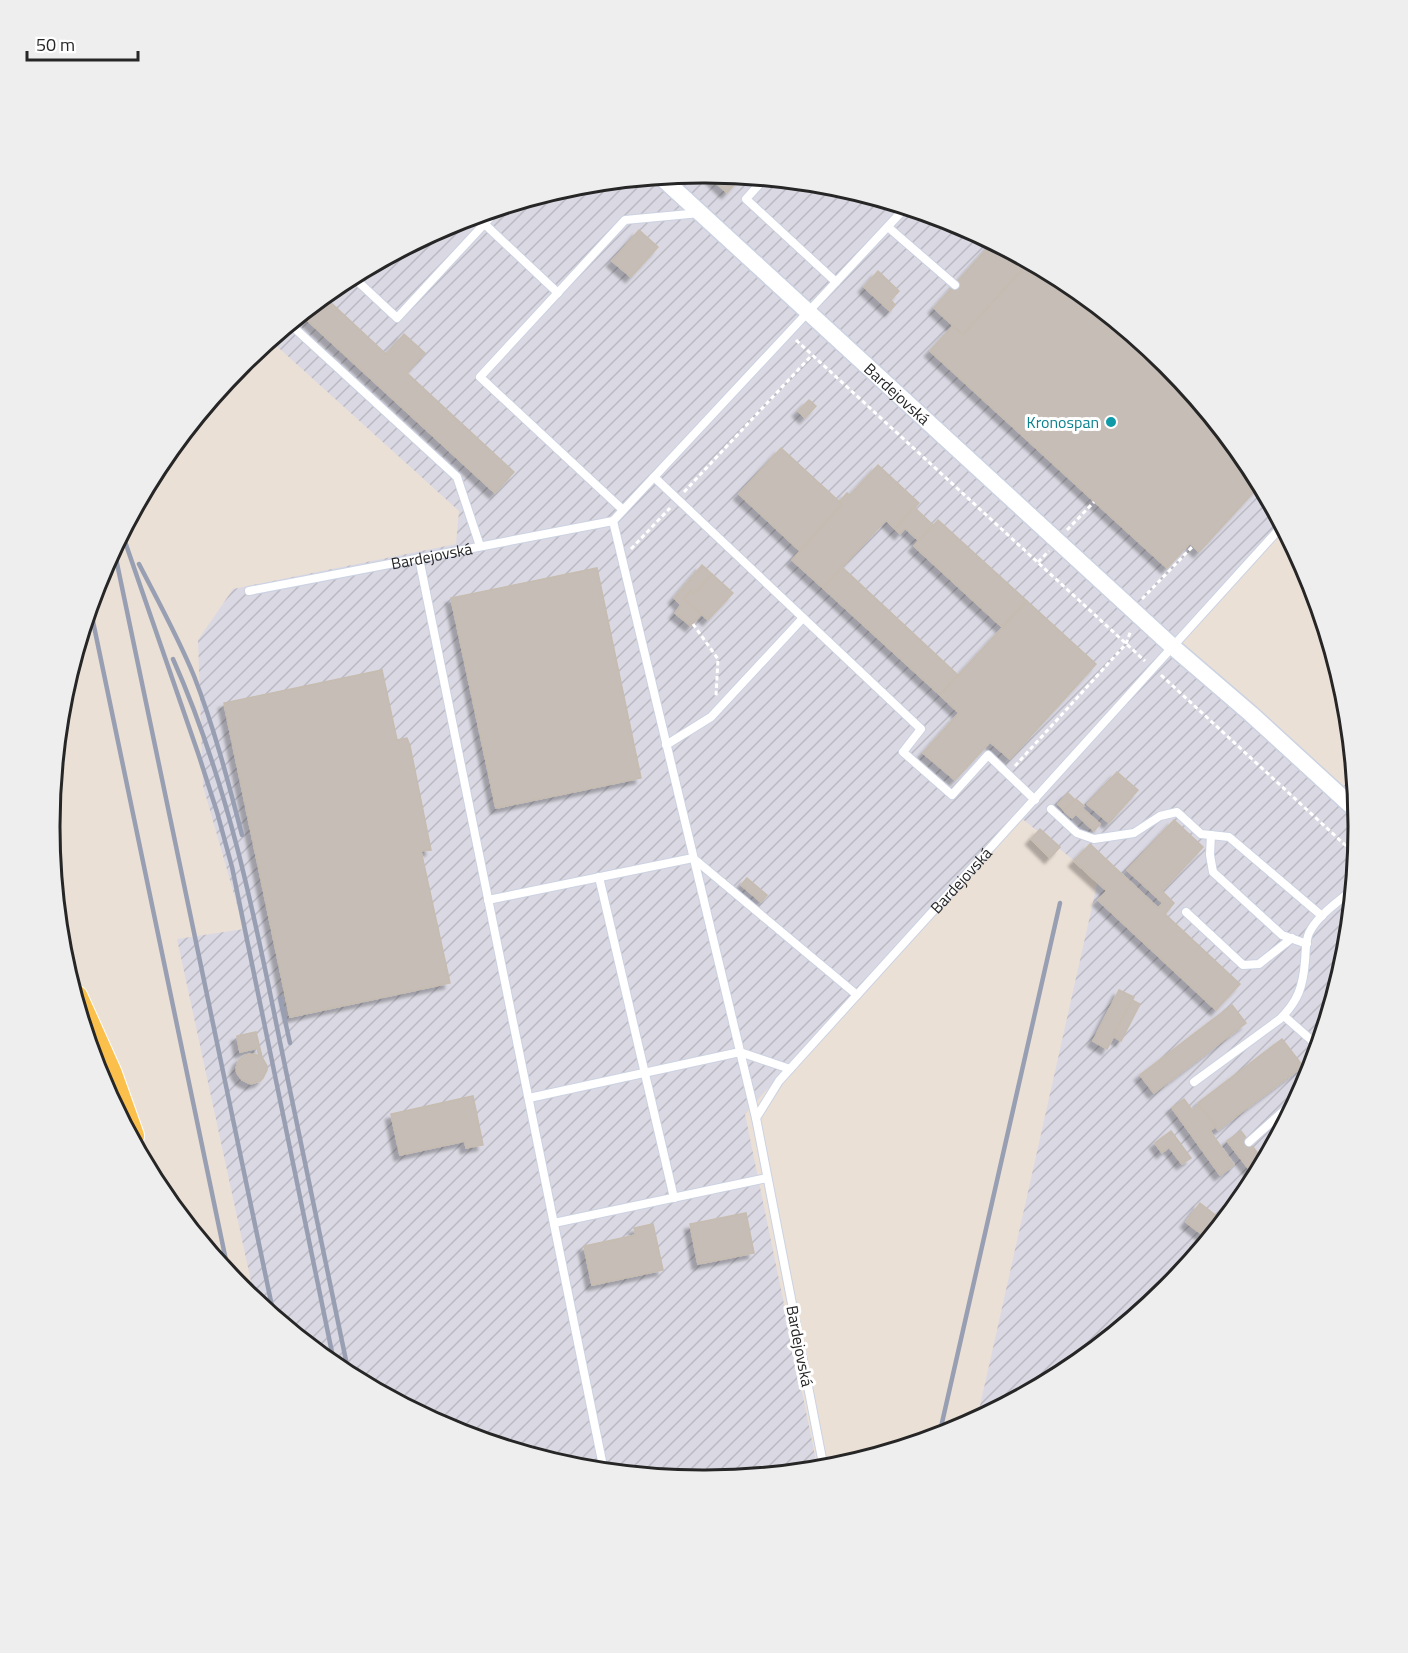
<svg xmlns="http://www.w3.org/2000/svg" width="1408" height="1653" viewBox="0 0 1408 1653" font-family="'Titillium Web',sans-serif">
<defs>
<pattern id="industrial-furrows" width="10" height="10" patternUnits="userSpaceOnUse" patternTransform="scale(1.5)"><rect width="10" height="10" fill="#dad8e2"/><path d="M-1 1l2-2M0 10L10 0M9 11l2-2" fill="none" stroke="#bbb9c2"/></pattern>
<filter id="shadow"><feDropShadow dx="-5.5" dy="5.5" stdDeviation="1.5" flood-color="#0004"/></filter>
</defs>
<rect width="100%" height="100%" fill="#ebe0d6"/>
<path fill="url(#industrial-furrows)" d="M704,172L832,185L955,222L1068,283L1167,364L1248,463L1283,528L1177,643L1339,793L1353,772L1358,827L1346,955L1309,1077L1248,1190L1167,1290L1067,1371L977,1419L1098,880L1015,813L745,1114L818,1470L704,1481L576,1468L453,1431L340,1371L255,1300L177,939L244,929L203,786L198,640L233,589L456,544L459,511L270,340L341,282L454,222L577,185Z"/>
<g fill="#c6bdb6" stroke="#c6bcb0" stroke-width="1.5" filter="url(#shadow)">
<path d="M705,172L742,176L727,193Z"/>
<path d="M639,230L658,247L631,277L612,261Z"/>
<path d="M993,242L1029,262L963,335L934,308Z"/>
<path d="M1029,262L1068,282L1167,364L1248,463L1260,485L1199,552L1190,543L1167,568L930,351L953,326L963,335Z"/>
<path d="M878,271L899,291L891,300L895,305L890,311L864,287Z"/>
<path d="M327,299L386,354L404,334L425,353L407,373L514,472L495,493L307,320Z"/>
<path d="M809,400L816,406L805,418L798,411Z"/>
<path d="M781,448L842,504L800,551L739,494Z"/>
<path d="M878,465L919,503L895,529L886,520L823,588L792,560L842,504L839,502L847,493L850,495Z"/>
<path d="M914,507L933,525L919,541L905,528L900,534L895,529Z"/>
<path d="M938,520L1027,601L1002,627L914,546Z"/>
<path d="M702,565L712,574L694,594L690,591L684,599L701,614L691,626L675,613L681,605L674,598Z"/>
<path d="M842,567L958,675L940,695L823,588Z"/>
<path d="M597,568L641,778L496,808L451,598Z"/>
<path d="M712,574L733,593L708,620L684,599L690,591L694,594Z"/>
<path d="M1027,601L1096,664L1010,759L990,742L955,780L923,753L959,713L940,695Z"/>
<path d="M382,670L397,740L407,738L410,746L431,850L421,851L450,983L290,1017L224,703Z"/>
<path d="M1117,772L1138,790L1109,823L1087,804Z"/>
<path d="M1068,793L1075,800L1064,810L1058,804Z"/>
<path d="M1076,799L1084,806L1072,818L1064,811Z"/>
<path d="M1082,808L1100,824L1094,831L1076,814Z"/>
<path d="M1174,820L1203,847L1162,891L1174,903L1165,914L1240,984L1216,1010L1098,900L1107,891L1074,861L1090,844L1158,908L1163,903L1127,870Z"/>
<path d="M1040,829L1060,847L1050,858L1031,839Z"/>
<path d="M747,878L767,895L761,902L741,885Z"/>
<path d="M1119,990L1134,997L1107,1049L1093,1041Z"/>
<path d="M1132,1000L1140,1004L1121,1041L1113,1036Z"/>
<path d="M1232,1005L1246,1023L1154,1093L1140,1075Z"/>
<path d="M256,1032L262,1057L267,1066V1070L263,1078L260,1081L251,1084L242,1080L237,1073L236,1068L239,1060L245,1055L254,1054L259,1056L257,1048L240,1052L237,1036Z"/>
<path d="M1282,1039L1303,1066L1218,1130L1198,1103Z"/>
<path d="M473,1096L483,1145L466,1148L465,1141L400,1155L391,1114Z"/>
<path d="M1184,1099L1192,1110L1199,1105L1216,1126L1210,1131L1234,1165L1220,1175L1172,1108Z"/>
<path d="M1171,1131L1191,1158L1182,1164L1169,1147L1162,1153L1155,1143Z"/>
<path d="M1241,1131L1259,1155L1272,1145L1255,1177L1227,1141Z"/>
<path d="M1200,1203L1223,1221L1208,1239L1186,1222Z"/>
<path d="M746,1213L754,1253L698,1264L690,1224Z"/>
<path d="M653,1224L663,1270L592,1285L584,1246L636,1235L634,1228Z"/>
</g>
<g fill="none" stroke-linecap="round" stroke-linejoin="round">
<defs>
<g id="service">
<path d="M765,178L746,199L836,282"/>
<path d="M475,215L558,293"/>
<path d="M888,227L955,285"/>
<path d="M352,276L397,318L499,208"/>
<path d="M290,324L457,477L480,546"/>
<path d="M654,477L921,729L903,752L952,795L988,755L1035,800"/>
<path d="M623,510L480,377L625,220L700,213"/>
<path d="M613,521L756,1118"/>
<path d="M419,558L604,1471"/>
<path id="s1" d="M249,591L613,521L906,207"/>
<path d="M666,745L711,717L803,618"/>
<path d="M1051,809L1077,833L1094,839L1134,833L1160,816L1177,812L1201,834L1229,837L1322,916"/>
<path d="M1211,835L1210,855L1213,872L1282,935L1307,944"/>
<path d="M599,877L674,1198"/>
<path d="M488,900L693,858L857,995"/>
<path d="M1186,912L1243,965L1259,964L1292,938"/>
<path d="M1284,1016L1318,1046"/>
<path d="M1194,1082L1280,1019C1298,1001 1303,987 1305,961C1306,952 1305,942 1309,933C1318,915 1337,903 1352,890"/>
<path d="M529,1098L740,1052L790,1069"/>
<path d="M1249,1142L1296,1100"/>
<path d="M554,1223L767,1178"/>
<path id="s2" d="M824,1469L756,1118L779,1081L1282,526"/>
</g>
<g id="minor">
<path id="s3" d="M660,176L1173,647L1251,714L1357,811"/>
</g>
<path id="primary" d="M75,998L109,1074L131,1136"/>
</defs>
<use href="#service" stroke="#cbd2e2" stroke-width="10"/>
<use href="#minor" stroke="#cbd2e2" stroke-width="19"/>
<use href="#primary" stroke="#fff" stroke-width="28"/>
<g stroke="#fff" stroke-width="3" stroke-dasharray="4.5 3" stroke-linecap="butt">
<path d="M796,340L1145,661"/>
<path d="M684,492L812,355"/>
<path d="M1067,530L1094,502"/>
<path d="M631,549L670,508"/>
<path d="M1038,562L1049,551"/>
<path d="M1142,599L1193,546"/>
<path d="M693,624L718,659L716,696"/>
<path d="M1161,675L1356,855"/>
<path d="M1015,766L1126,644L1131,630"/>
</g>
<use href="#service" stroke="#fff" stroke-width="8"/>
<use href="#minor" stroke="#fff" stroke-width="16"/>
<use href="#primary" stroke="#fbbf4b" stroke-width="26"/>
<g stroke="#999fb3" stroke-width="4.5">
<path d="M122,533L199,756L217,812L232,867L335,1367"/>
<path d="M114,549L274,1316"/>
<path d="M139,564C158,601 178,637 194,676C214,727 228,781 242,835"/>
<path d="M90,607L229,1275"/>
<path d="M173,659C227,780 254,912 280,1042C303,1153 326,1264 349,1375"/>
<path d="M280,998L290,1043"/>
<path d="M939,1436L1060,903"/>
</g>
</g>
<circle fill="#0f9aa8" stroke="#fff" stroke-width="2" cx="1111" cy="422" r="6"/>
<g text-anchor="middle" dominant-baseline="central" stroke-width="6" stroke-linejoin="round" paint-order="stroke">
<g font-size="16" fill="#262626" stroke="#fff">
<text stroke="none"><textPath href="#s3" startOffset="322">Bardejovská</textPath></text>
<text stroke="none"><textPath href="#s1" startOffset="186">Bardejovská</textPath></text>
<text stroke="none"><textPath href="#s2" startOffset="672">Bardejovská</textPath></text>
<text transform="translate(800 1346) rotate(79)">Bardejovská</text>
</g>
<g font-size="16" fill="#0d838f" stroke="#fff" text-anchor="end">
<text x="1099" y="422">Kronospan</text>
</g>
</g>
<path d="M0 0H1408V1653H0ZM703 183H705A643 643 0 0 1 1348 826V827A643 643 0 0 1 705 1470H703A643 643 0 0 1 60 827V826A643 643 0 0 1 703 183Z" fill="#eee" fill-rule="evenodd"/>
<path fill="none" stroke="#262626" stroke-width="3" d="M703 183H705A643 643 0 0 1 1348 826V827A643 643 0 0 1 705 1470H703A643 643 0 0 1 60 827V826A643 643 0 0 1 703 183Z"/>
<path d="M27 51v9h111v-9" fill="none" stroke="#262626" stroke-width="3"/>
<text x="36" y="51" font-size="18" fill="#262626" stroke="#ffffff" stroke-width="4.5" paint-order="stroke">50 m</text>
</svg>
